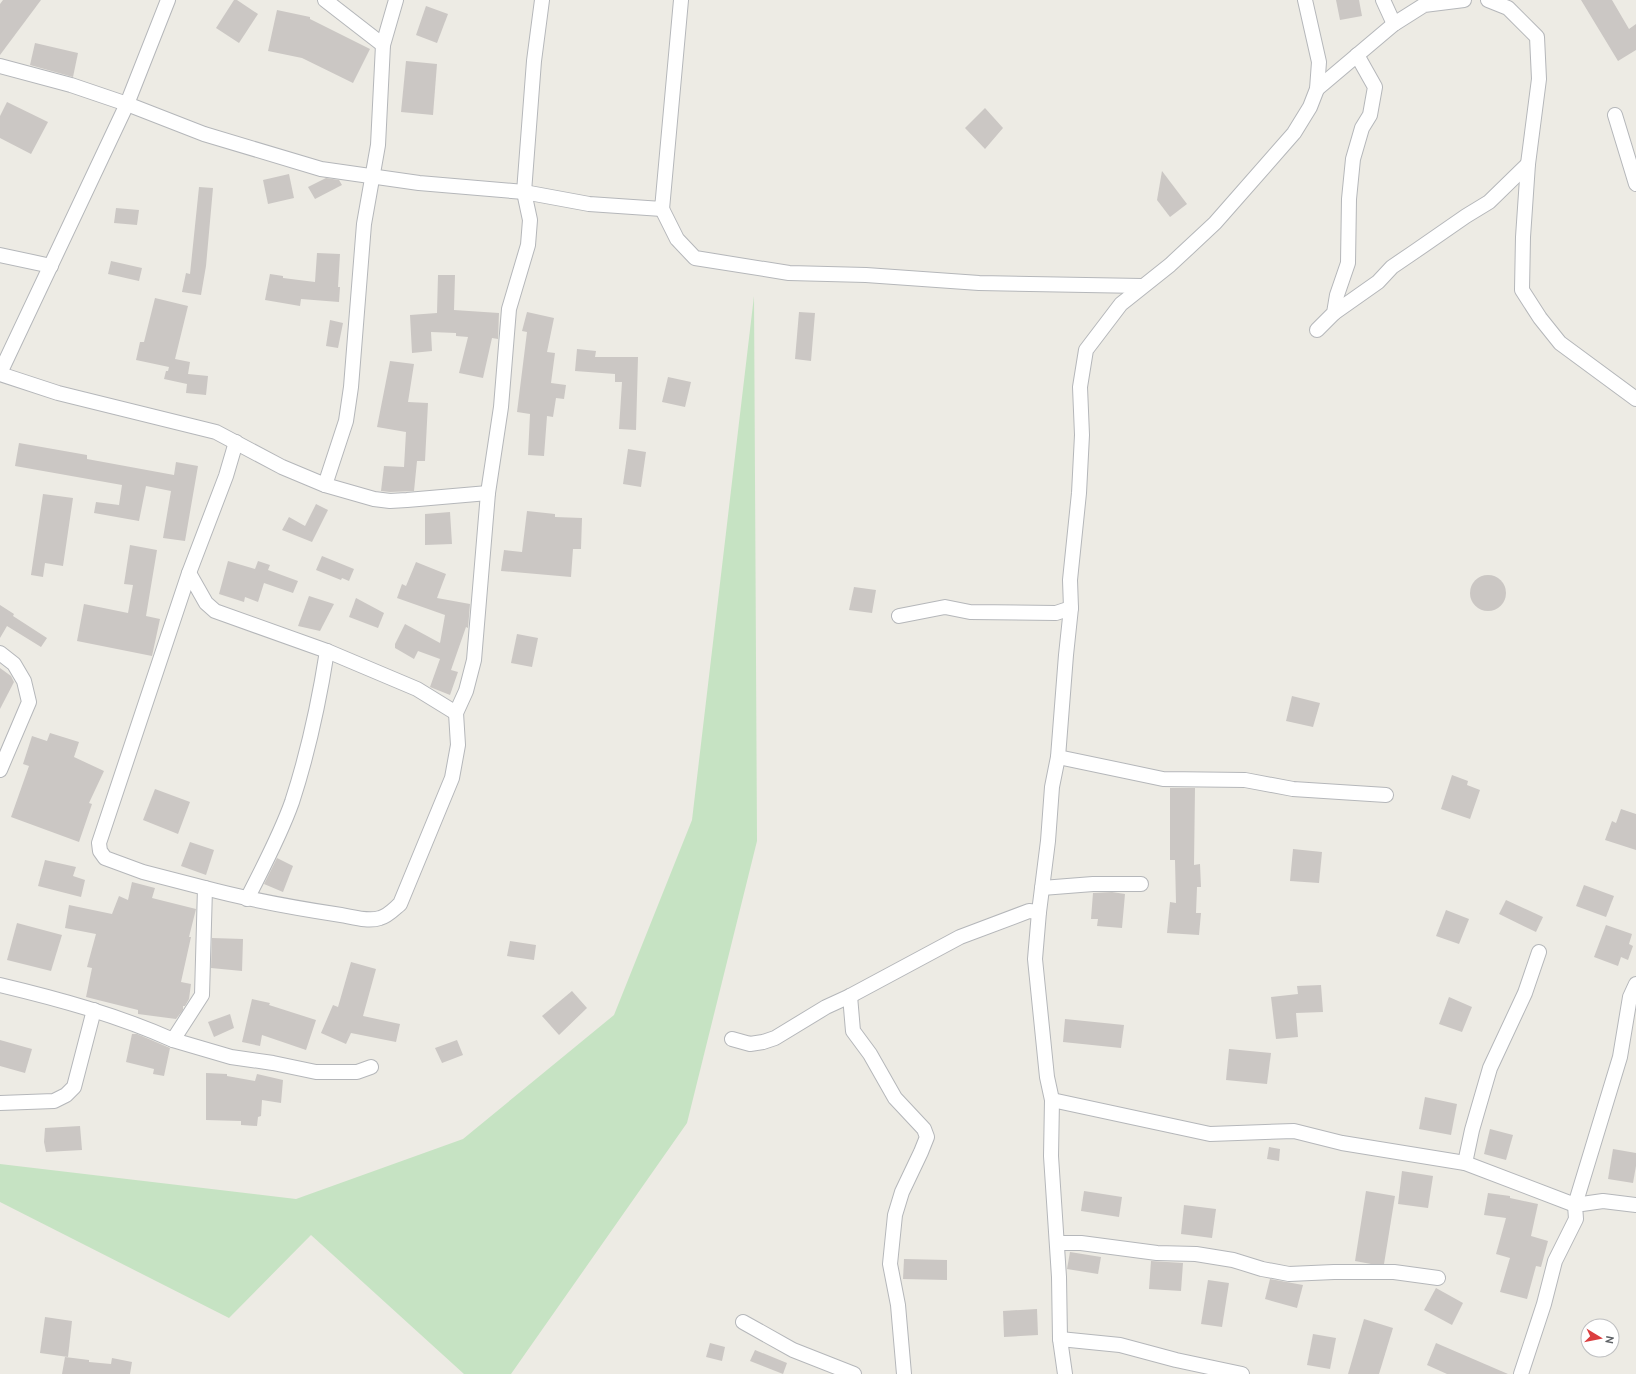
<svg xmlns="http://www.w3.org/2000/svg" width="1636" height="1374" viewBox="0 0 1636 1374" font-family="Cabin,sans-serif">
<rect width="100%" height="100%" fill="#edebe4"/>
<path fill="#c6e3c3" d="M754,296L757,841L687,1123L511,1374H464L311,1235L229,1318L0,1202V1164L296,1199L463,1139L614,1015L692,820Z"/>
<g fill="#cbc7c4">
<path d="M3,0H41L0,55V4Z"/>
<path d="M234,0H237L258,14L239,43L216,28Z"/>
<path d="M1336,0H1359L1362,16L1340,20Z"/>
<path d="M1581,0H1612L1629,29L1636,24V50L1618,61Z"/>
<path d="M426,6L448,14L437,43L416,35Z"/>
<path d="M277,10L310,17V19L370,49L353,83L302,58L268,51Z"/>
<path d="M35,43L78,53L73,77L30,65Z"/>
<path d="M406,61L437,64L433,115L401,112Z"/>
<path d="M7,102L48,122L31,154L0,138V116Z"/>
<path d="M985,108L1003,128L985,149L965,128Z"/>
<path d="M1162,171L1187,204L1170,217L1157,200Z"/>
<path d="M289,174L294,198L268,204L263,180Z"/>
<path d="M326,178L339,180L342,185L315,199L308,187Z"/>
<path d="M199,187L213,188L206,266L201,295L182,292L186,273L190,274Z"/>
<path d="M116,208L139,210L137,225L114,223Z"/>
<path d="M317,253L340,254L338,287H340L339,302L301,299L300,306L265,300L270,274L283,276V278L315,282Z"/>
<path d="M111,261L142,268L139,281L108,274Z"/>
<path d="M438,275H455L454,310L499,313L498,339L492,338L483,378L459,373L468,337L456,336V333L431,332L432,351L412,353L410,315L437,313Z"/>
<path d="M155,298L188,306L175,359L190,362L188,374L208,376L206,395L186,393L187,384L164,379L166,371H168L169,367L136,360L140,342H144Z"/>
<path d="M527,312L554,318L547,352L555,353L551,383L566,385L564,399L556,398L553,417L547,416L544,456L528,455L530,414L517,412L527,332L522,331Z"/>
<path d="M799,312L815,313L811,361L795,359Z"/>
<path d="M330,320L343,323L338,348L326,346Z"/>
<path d="M577,349L596,351L595,357H638L636,430L619,429L622,382H615V374L575,371Z"/>
<path d="M390,361L414,364L408,402L428,403L425,461H417L414,491L390,492L381,491L384,466L404,467L406,432L377,427Z"/>
<path d="M668,377L691,382L685,407L662,402Z"/>
<path d="M19,443L87,455V459L174,475L176,462L198,466L185,541L163,538L171,491L146,486L139,521L94,513L96,502L119,505L122,485L15,466Z"/>
<path d="M628,449L646,452L641,487L623,484Z"/>
<path d="M43,494L73,498L63,566L45,563L43,577L31,575Z"/>
<path d="M316,504L328,510L312,542L282,530L289,517L305,526Z"/>
<path d="M527,511L555,514V517L582,518L581,549H573L571,577L501,571L504,550L522,552Z"/>
<path d="M450,512L452,544L425,545V514Z"/>
<path d="M130,545L157,550L146,616L160,619L152,656L77,641L84,604L128,613L133,585L124,584Z"/>
<path d="M322,556L354,569L349,581L342,578L341,580L316,570Z"/>
<path d="M228,561L255,569L258,561L270,565L268,570L298,581L293,593L264,583L258,602L245,597L244,602L219,594Z"/>
<path d="M416,562L446,574L437,598L470,604L468,628L466,627L451,670L458,672L450,695L430,687L440,659L418,651L414,659L395,648V644L405,624L440,643L445,615L397,598L402,584L406,586Z"/>
<circle cx="1488" cy="593" r="18"/>
<path d="M854,587L876,590L872,613L849,610Z"/>
<path d="M309,596L334,604L320,631L298,626Z"/>
<path d="M356,598L384,613L378,628L349,617Z"/>
<path d="M0,605L14,614L13,616L47,638L41,647L7,626L0,638Z"/>
<path d="M517,634L538,638L532,667L511,663Z"/>
<path d="M0,668L11,676L14,682L0,709Z"/>
<path d="M1292,696L1320,703L1313,727L1286,721Z"/>
<path d="M50,733L79,742L74,757L104,771L89,803L92,804L79,842L11,817L29,766L23,764L32,736L47,741Z"/>
<path d="M1452,775L1468,781L1467,785L1480,790L1470,819L1441,809Z"/>
<path d="M1170,788H1195L1194,865L1200,864L1201,887H1197L1196,913H1201L1199,935L1167,933L1170,902L1176,903L1175,860H1170Z"/>
<path d="M155,789L190,802L178,834L143,820Z"/>
<path d="M1621,809L1636,814V850L1605,840L1612,821L1616,823Z"/>
<path d="M190,842L214,850L206,875L181,866Z"/>
<path d="M1293,849L1322,852L1319,883L1290,881Z"/>
<path d="M277,858L293,866L283,892L264,884Z"/>
<path d="M45,860L76,867L73,876L85,880L81,897L38,886Z"/>
<path d="M132,882L155,888L152,898L196,909L189,937H191L181,982L191,984L189,999L185,1006H183V1010L176,1019L138,1014V1010L86,997L92,968L87,967L96,934L65,928L69,905L112,914L119,896L128,900Z"/>
<path d="M1584,885L1614,896L1606,917L1576,906Z"/>
<path d="M1112,892L1125,894L1122,928L1097,926L1098,919H1091L1093,893Z"/>
<path d="M1506,900L1543,917L1536,932L1499,914Z"/>
<path d="M1446,910L1469,919L1459,944L1436,936Z"/>
<path d="M17,923L62,935L51,971L7,960Z"/>
<path d="M1606,925L1632,934L1629,944L1633,946L1628,960L1621,957L1618,966L1594,957Z"/>
<path d="M212,938L243,939L242,971L211,968Z"/>
<path d="M510,941L536,945L534,960L507,956Z"/>
<path d="M351,962L376,969L363,1016L400,1024L396,1042L351,1033L346,1044L321,1033L333,1005L338,1007Z"/>
<path d="M1321,985L1323,1012L1296,1013L1298,1037L1276,1039L1271,997L1298,994L1297,986Z"/>
<path d="M572,991L587,1008L559,1035L542,1016Z"/>
<path d="M1449,997L1472,1007L1462,1032L1439,1024Z"/>
<path d="M252,999L270,1003L269,1005L316,1020L306,1050L262,1035L260,1046L242,1042Z"/>
<path d="M230,1014L234,1028L214,1037L208,1022Z"/>
<path d="M1065,1019L1124,1025L1121,1048L1063,1042Z"/>
<path d="M132,1034H137L170,1048L164,1076L153,1074L154,1069L126,1062Z"/>
<path d="M0,1040L32,1049L25,1073L0,1066Z"/>
<path d="M457,1040L463,1055L442,1063L435,1048Z"/>
<path d="M1229,1049L1271,1053L1267,1084L1226,1080Z"/>
<path d="M206,1073L227,1074V1076L255,1081L257,1074L283,1080L281,1103L262,1100L261,1116L258,1117L257,1126L241,1125V1121L206,1120Z"/>
<path d="M1425,1097L1457,1104L1451,1135L1419,1129Z"/>
<path d="M80,1126L82,1150L46,1152L44,1142L45,1128Z"/>
<path d="M1490,1129L1513,1135L1506,1160L1484,1154Z"/>
<path d="M1269,1147L1280,1149L1279,1161L1267,1159Z"/>
<path d="M1613,1149L1636,1153V1166L1633,1183L1608,1179Z"/>
<path d="M1402,1171L1433,1176L1428,1208L1398,1204Z"/>
<path d="M1084,1191L1122,1197L1119,1217L1081,1211Z"/>
<path d="M1366,1191L1395,1196L1384,1264H1371L1355,1261Z"/>
<path d="M1488,1193L1510,1196V1198L1538,1204L1531,1236L1548,1241L1541,1267L1536,1266L1527,1299L1500,1292L1510,1258L1496,1254L1506,1218L1484,1215Z"/>
<path d="M1184,1205L1216,1209L1212,1238L1181,1234Z"/>
<path d="M1070,1252L1101,1257L1098,1274L1067,1269Z"/>
<path d="M904,1259L947,1260V1280L903,1279Z"/>
<path d="M1151,1261L1183,1263L1181,1291L1149,1289Z"/>
<path d="M1270,1279L1303,1285L1297,1308L1265,1299Z"/>
<path d="M1208,1280L1229,1283L1222,1327L1201,1324Z"/>
<path d="M1436,1288L1463,1303L1452,1325L1424,1310Z"/>
<path d="M1037,1309L1038,1335L1004,1337L1003,1311Z"/>
<path d="M45,1317L72,1321L68,1357L40,1353Z"/>
<path d="M1364,1319L1393,1328L1379,1374H1348Z"/>
<path d="M1313,1334L1336,1338L1330,1369L1307,1365Z"/>
<path d="M710,1343L725,1347L722,1361L706,1357Z"/>
<path d="M1436,1343L1508,1374H1447L1427,1365Z"/>
<path d="M755,1350L787,1363L783,1374L750,1361Z"/>
<path d="M65,1357L89,1360V1362L111,1364L112,1358L132,1362L130,1374H62Z"/>
</g>
<g fill="none" stroke-linecap="round" stroke-linejoin="round">
<defs>
<g id="street">
<path d="M325,0L383,45"/>
<path d="M1383,0L1394,24"/>
<path d="M1488,0L1508,8L1537,37L1539,79L1528,164L1523,237L1522,290L1540,318L1560,343L1636,399"/>
<path d="M0,66L71,85L127,104L204,134L321,169L419,183L524,192L589,204L662,209L681,0"/>
<path d="M1317,89L1394,24L1424,5L1464,0"/>
<path d="M1615,115L1636,184"/>
<path d="M662,209L677,239L695,258L789,273L866,275L979,283L1142,286"/>
<path d="M0,255L51,266"/>
<path d="M1334,313L1378,282L1392,267L1414,252L1466,216L1489,202L1528,164"/>
<path d="M1317,330L1334,313L1337,295L1348,263L1349,199L1353,159L1362,128L1370,115L1375,87L1357,55"/>
<path d="M0,373L127,104L168,0"/>
<path d="M0,374L58,393L216,432L282,467L325,485L374,499L390,501L407,500L488,493"/>
<path d="M325,485L346,421L351,387L364,224L378,145L383,45L396,0"/>
<path d="M189,573L206,603L215,611L327,651L417,689L456,713"/>
<path d="M899,616L945,607L970,612L1056,613L1071,608"/>
<path d="M0,653L14,664L24,681L29,702L0,770"/>
<path d="M1058,757L1163,779L1245,780L1293,789L1386,795"/>
<path d="M205,888C250,900 295,908 341,915C353,917 368,922 380,918C388,916 394,909 400,904L452,778L458,745L456,713L466,691L474,660L488,493L501,407L509,309L528,245L530,220L524,192L534,61L542,0"/>
<path d="M1042,888L1093,884H1141"/>
<path d="M247,899C263,867 280,836 292,802C308,753 319,702 327,651"/>
<path d="M0,985C59,999 117,1015 173,1040L202,995L205,888L143,872L105,858L100,851L99,843L189,573L226,476L236,442"/>
<path d="M850,996L853,1031L870,1054L895,1098L924,1129L927,1137L921,1152L902,1192L895,1215L890,1264L898,1305L904,1374"/>
<path d="M732,1039L750,1044L763,1042L775,1038L826,1007L850,996L960,937L1029,911L1039,912"/>
<path d="M173,1040L231,1057L273,1063L316,1072H357L371,1067"/>
<path d="M1052,1100L1210,1134L1294,1131L1342,1143L1465,1163L1575,1205L1620,1057L1630,997L1636,984"/>
<path d="M0,1103L54,1101L66,1095L74,1087L94,1010"/>
<path d="M1465,1163L1472,1130L1490,1068L1525,993L1539,952"/>
<path d="M1057,1243H1081L1157,1253L1196,1254L1233,1260L1262,1269L1289,1274L1334,1272H1394L1438,1278"/>
<path d="M743,1322L793,1350L854,1374"/>
<path d="M1060,1339L1120,1345L1176,1360L1242,1374"/>
<path d="M1065,1374L1060,1339L1059,1277L1051,1156L1052,1100L1047,1077L1035,959L1039,912L1048,841L1052,787L1058,757L1066,655L1071,608L1070,580L1079,493L1082,435L1080,387L1086,350L1121,304L1170,265L1215,223L1294,133L1310,107L1317,89L1319,62L1305,0"/>
<path d="M1521,1374L1544,1304L1555,1261L1576,1219L1575,1205L1603,1201L1636,1205"/>
</g>
</defs>
<use href="#street" stroke="#b5b7ba" stroke-width="16"/>
<use href="#street" stroke="#fff" stroke-width="14"/>
</g>
<g transform="translate(1600 1338) rotate(100)"><circle r="19" fill="#ffffff" stroke="#bebfc1"/>
<path d="M0-3L7 15L0 10L-7 15Z" fill="#db3d3f"/>
<text y="-6" font-size="11" font-weight="bold" text-anchor="middle" fill="#5c6064">N</text>
</g>
</svg>
